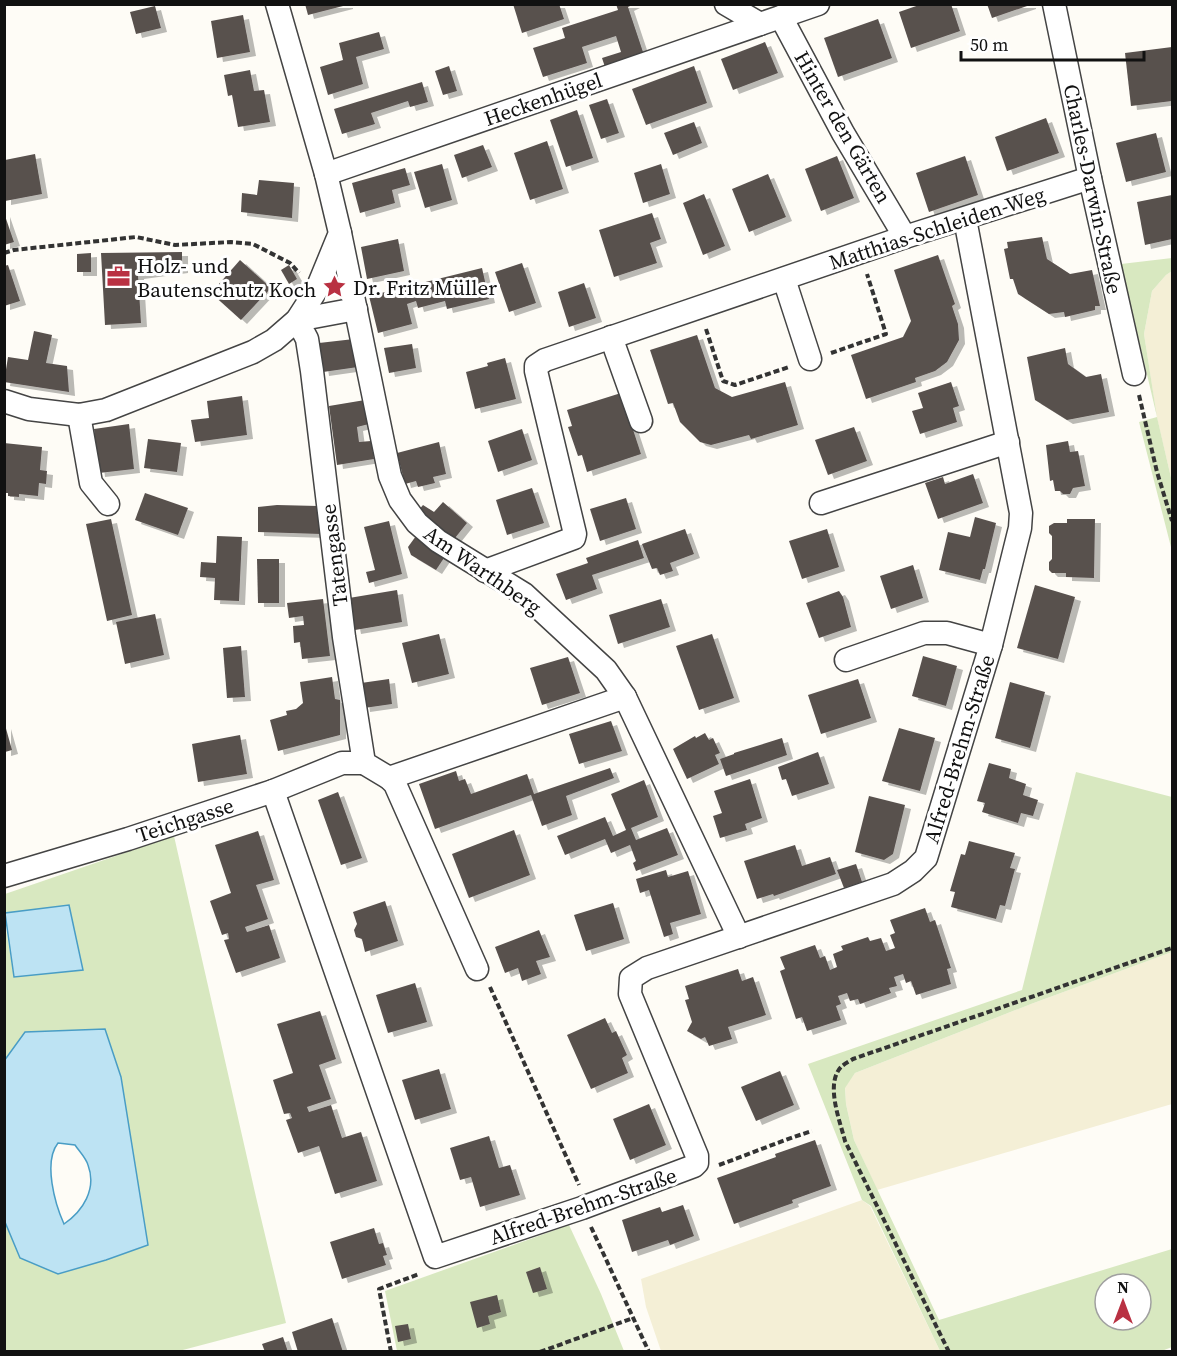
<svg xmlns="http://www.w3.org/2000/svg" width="1177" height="1356" viewBox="0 0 1177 1356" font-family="'Source Serif 4',serif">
<defs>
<filter id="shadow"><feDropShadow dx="6" dy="4" stdDeviation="0" flood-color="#0004"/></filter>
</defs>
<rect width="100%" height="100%" fill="#fefcf6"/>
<g fill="#f4efd6">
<path d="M1172,271V482L1157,418L1144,334L1152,291L1166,275Z"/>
<path d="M1172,952V1104L877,1190L854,1140L846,1104L845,1087L855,1073L1031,1004Z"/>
<path d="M862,1200L870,1206L940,1351H661L646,1307L641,1279Z"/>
</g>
<g fill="#d8e8c0" fill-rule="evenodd">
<path d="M1172,258V271L1166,275L1152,291L1144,334L1157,417L1172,482V551L1139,422L1157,417L1121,264Z"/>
<path d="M1076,772L1172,797V952L1031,1004L855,1073L845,1088L846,1104L854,1140L939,1320L1172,1249V1347L1159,1352L940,1351L871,1206L862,1200L808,1064L1022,990ZM1105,1284H1141V1320H1105Z"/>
<path d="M174,836L256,1197L286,1323L179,1351H5V1222L21,1258L58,1274L106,1260L148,1245L25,1032L5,1061L4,918L14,976L83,970L69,906L5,913V894Z"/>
<path d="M569,1225L601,1294L624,1351H397L385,1291Z"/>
</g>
<g fill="#bde3f3" stroke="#499dc5" stroke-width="1.5" fill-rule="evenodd">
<path d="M69,905L83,970L14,977L5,913Z"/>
<path d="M105,1029L121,1077L148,1245L106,1260L58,1274L20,1258L5,1222L4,1061L25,1032ZM58,1143L75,1145C79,1151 86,1158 88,1165C97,1189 83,1211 64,1224C55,1204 43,1162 58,1143Z"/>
</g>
<g fill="#59514e" filter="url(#shadow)">
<path d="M305,4H347V5L308,15Z"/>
<path d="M513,4H559L564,19L522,33Z"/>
<path d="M616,4H634L628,7L644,55L605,67L602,58L621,52L616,36L582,47L587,63L543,77L533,48L565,38L562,28L618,10Z"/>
<path d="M922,4H951L960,31L911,48L899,12Z"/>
<path d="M987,4H1030V5L992,18Z"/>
<path d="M155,6L161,28L136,34L130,12Z"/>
<path d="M243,15L250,52L217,58L211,21Z"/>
<path d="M878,19L892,58L838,77L824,38Z"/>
<path d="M379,32L384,49L356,57L363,84L328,95L320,67L343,60L339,43Z"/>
<path d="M765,42L778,73L733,90L721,59Z"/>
<path d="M1172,47V101L1131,106L1125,53Z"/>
<path d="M449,66L457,91L443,95L435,71Z"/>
<path d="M694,66L707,103L646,125L632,89Z"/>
<path d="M250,70L254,91L264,90L270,122L238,127L232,95L228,96L224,75Z"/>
<path d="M422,82L428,102L410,107L408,101L371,113L375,124L342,134L334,109Z"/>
<path d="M607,99L619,133L601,139L589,105Z"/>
<path d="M577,110L593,158L566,167L550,120Z"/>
<path d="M1046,118L1059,153L1007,171L995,137Z"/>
<path d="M694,122L702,143L673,155L664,133Z"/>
<path d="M1156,133L1166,172L1126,182L1116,143Z"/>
<path d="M547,141L563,189L530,200L514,153Z"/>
<path d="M483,145L492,167L462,178L454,155Z"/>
<path d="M35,154L42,194L5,201V160Z"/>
<path d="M837,156L854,198L821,211L805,169Z"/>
<path d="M965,156L978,195L929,212L916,173Z"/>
<path d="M442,164L452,200L425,208L414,172Z"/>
<path d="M661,164L670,194L643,203L634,173Z"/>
<path d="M405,168L410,185L392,190L395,203L360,213L352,183Z"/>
<path d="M768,174L786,217L749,232L732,189Z"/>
<path d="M259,180L294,183L292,218L241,212L242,193L257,195Z"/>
<path d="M704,194L725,246L703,255L683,203Z"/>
<path d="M1172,195V239L1145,245L1137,202Z"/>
<path d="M4,213L14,242L4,245Z"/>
<path d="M652,213L661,239L650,243L657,263L614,277L599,230Z"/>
<path d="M1042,237L1047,259L1070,274L1092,270L1100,306H1095V310L1065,317L1064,312L1049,314L1018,294L1013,279H1010L1004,249L1008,248L1007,242Z"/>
<path d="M398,239L404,271L367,279L361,247Z"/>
<path d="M182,252V269L138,275L141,323L105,325L101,253Z"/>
<path d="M91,253V272H77V254Z"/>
<path d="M938,255L955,304L952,306L958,324L959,340L947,362L935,371L915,378L916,382L866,399L851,355L903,337L911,321L894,270Z"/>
<path d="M240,260L271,288L241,320L211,293Z"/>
<path d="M522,263L536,303L509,312L495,272Z"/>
<path d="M8,265L20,301L4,306V266Z"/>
<path d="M289,265L297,279L289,284L281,270Z"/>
<path d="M482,268L489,299L447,309L445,301L418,308L416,301L407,304L412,324L378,333L369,296Z"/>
<path d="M584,283L596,318L569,327L558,292Z"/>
<path d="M34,331L52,335L46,363L67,366L69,392L4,382L8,357L28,360Z"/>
<path d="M697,335L715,388L732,397L785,382L798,425L751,439L749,435L711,445L700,442L680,422L673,403L668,404L650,350Z"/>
<path d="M354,339L358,367L323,372L319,343Z"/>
<path d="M412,344L416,368L389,373L384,348Z"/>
<path d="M1065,348L1068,364L1086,377L1101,374L1109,412L1067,420L1035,400L1027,357Z"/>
<path d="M505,358L516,399L475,409L466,372L488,366L487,363Z"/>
<path d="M951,382L959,406L953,408L957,422L920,434L912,411L923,408L918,393Z"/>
<path d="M621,393L641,454L587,472L582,455L578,456L568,427L572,426L567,410Z"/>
<path d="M242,396L247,435L195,442L191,420L209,418L207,401Z"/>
<path d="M365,400L369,424L357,427L359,442L371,441L374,459L337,465L329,406Z"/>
<path d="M129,424L134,469L99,473L94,429Z"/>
<path d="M854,427L867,461L828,475L815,440Z"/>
<path d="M522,429L532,460L498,472L488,441Z"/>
<path d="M148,439L181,443L177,472L144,468Z"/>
<path d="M1068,441L1070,452L1078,451L1085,486L1073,488L1070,494H1063L1060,491H1055L1053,480L1050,481L1046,445Z"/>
<path d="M439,442L446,474L433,477L435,483L418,487L416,481L405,484L397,453Z"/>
<path d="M4,443L42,447L40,470L47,471L46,484L39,483L38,496L19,494V497L8,496V493H4Z"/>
<path d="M973,474L983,503L938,519L925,483L943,477L945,484Z"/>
<path d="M532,488L544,523L507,535L496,500Z"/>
<path d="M145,493L188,508L178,535L135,520Z"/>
<path d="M626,498L636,529L600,541L590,509Z"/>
<path d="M443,502L467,523L451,543L417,512L423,505L434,512Z"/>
<path d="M277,505L318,506L321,534L258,532V507Z"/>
<path d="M975,517L996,523L985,569H983L980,580L939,570L948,532L970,537Z"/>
<path d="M111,519L132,615L107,621L86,524Z"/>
<path d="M1067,519H1095L1094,578L1066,577V573H1052L1049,570V562L1052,559V536L1049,533V526L1054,523H1067Z"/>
<path d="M389,521L402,574L369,583L366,572L375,570L364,527Z"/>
<path d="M685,529L694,554L670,563L673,571L660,575L657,568L652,569L642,544Z"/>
<path d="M827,529L839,567L802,579L789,541Z"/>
<path d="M217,536L242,537L239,601L214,600L215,578L200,577L201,562L216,563Z"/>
<path d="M416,536L444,558L436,570L411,555L408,547Z"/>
<path d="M638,540L644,558L592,575L597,589L566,600L556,574L588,563L586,558Z"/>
<path d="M257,559H279V603H258Z"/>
<path d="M913,565L923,598L891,609L880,576Z"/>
<path d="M1035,585L1075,597L1058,659L1017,648Z"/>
<path d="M397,590L402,622L355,630L349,598Z"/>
<path d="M839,591L843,597L851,627L819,638L806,603Z"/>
<path d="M323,599L330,656L302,659L300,642L294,643L293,626L304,625L303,616L289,618L287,603Z"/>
<path d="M661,599L670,627L618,644L609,615Z"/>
<path d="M155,614L164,655L125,664L116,622Z"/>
<path d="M439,634L449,674L412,683L402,643Z"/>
<path d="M712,634L734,698L699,710L676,646Z"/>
<path d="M241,646L245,697L227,698L223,648Z"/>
<path d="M923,656L957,666L946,706L912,696Z"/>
<path d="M568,657L580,693L542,705L530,668Z"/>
<path d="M332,677L335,699L340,700V735L278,751L270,720L287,715L286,711L296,709L303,703L300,682Z"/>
<path d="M389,679L392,704L364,708L361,683Z"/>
<path d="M858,679L871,718L821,734L808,695Z"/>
<path d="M1010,682L1045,692L1030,748L995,738Z"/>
<path d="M611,721L622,751L579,764L569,734Z"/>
<path d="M5,725L12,750L5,752Z"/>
<path d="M899,728L935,738L920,791L882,781Z"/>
<path d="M705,733L709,740L713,738L720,753L715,755L719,764L687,779L673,749L695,736L696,738Z"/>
<path d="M240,735L247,774L198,782L192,744Z"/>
<path d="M782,738L787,755L726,776L720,759L734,754V753Z"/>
<path d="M818,752L829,784L792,796L786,779L782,780L778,767Z"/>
<path d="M989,763L1011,769L1009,778L1026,784L1023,795L1038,800L1033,816L1021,813L1018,823L982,812L985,803L977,801Z"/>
<path d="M610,768L614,778L566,796L572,815L542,826L531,795L435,829L419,784L456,771L459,781L465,779L471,794L527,774L534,794Z"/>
<path d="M750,779L762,818L745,824L747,830L720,838L713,816L722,813L714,791Z"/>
<path d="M644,780L658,817L631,828L636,840L667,828L678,855L636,871L633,863L636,861L630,845L611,853L605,839L565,855L557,836L605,817L613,836L626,830L611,794Z"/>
<path d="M338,792L362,858L341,865L318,800Z"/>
<path d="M869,796L905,805L893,854L884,860L855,852Z"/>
<path d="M514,830L530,875L469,898L452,854Z"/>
<path d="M258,831L274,880L256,885L268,919L245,927L247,932L269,925L280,958L236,973L224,940L229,939L228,933L222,935L210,901L231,893L215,845Z"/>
<path d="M969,841L1015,853L1010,868L1015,869L1005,906L1000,905L996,919L951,907L955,892L950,891L961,854L965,855Z"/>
<path d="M795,845L802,866L830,857L836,874L774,896L773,894L757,899L744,861Z"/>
<path d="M856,864L862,882L844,888L837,870Z"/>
<path d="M666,870L668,877L688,871L701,914L670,923L673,934L664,937L649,890L640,893L636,879Z"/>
<path d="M385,901L398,941L365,952L362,939L356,937L354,930L357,924L353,912Z"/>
<path d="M613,903L624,939L586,951L574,915Z"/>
<path d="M925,908L930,922L935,920L951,968L947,969L951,984L916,995L911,981L906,983L903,974L894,977L897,986L889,988L891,993L860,1004L858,999L850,1001L847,993L838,996L841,1004L836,1006L841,1020L807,1031L802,1017L796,1019L780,971L785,969L780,957L815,945L820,958L825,956L830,970L837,967L833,954L843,950L841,946L868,937L870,941L881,938L886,951L895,948L890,935L895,933L890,920Z"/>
<path d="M539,930L550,957L536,961L541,974L522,981L518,968L505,973L495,947Z"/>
<path d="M738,969L742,981L753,977L766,1015L728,1027L732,1039L709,1046L705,1037L701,1039L687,1031L692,1022L685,1000L689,999L685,986Z"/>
<path d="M415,983L427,1022L388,1033L376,995Z"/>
<path d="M320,1011L336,1059L319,1065L331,1099L307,1107L309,1112L331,1105L342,1138L361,1132L377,1181L335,1194L319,1146L298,1153L286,1120L292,1118L290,1113L284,1114L273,1080L293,1073L277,1024Z"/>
<path d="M605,1018L612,1033L616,1031L627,1055L622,1058L628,1073L591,1089L567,1035Z"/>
<path d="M439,1069L451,1109L415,1120L402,1080Z"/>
<path d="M780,1071L794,1105L756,1121L741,1087Z"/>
<path d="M649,1104L666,1145L630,1160L613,1119Z"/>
<path d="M489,1136L499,1168L510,1165L520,1195L480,1207L471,1177L460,1180L450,1148Z"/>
<path d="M815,1140L831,1186L792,1200L793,1203L734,1224L717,1178L776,1157L775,1154Z"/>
<path d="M683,1205L694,1236L670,1245L668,1240L632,1252L622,1220L660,1207L662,1212Z"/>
<path d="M374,1228L379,1244L383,1243L387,1255L383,1256L386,1265L342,1279L330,1242Z"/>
<path d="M540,1267L547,1289L533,1293L526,1272Z"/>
<path d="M497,1295L501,1312L488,1316L490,1324L477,1328L470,1302Z"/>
<path d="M332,1318L343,1352H298L292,1332Z"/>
<path d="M408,1324L411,1339L398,1342L395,1326Z"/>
<path d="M283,1337L288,1352H265L262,1344Z"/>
</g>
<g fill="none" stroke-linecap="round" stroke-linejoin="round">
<defs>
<g id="minor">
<path d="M726,4L760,24"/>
<path d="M1054,4L1090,178L1134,374"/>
<path d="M781,17L843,133L905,237"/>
<path d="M326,174L818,4"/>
<path d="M340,233L390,476L400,500L417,523L438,541L524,594L606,670L625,697L739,937"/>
<path d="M784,279L810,359"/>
<path d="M356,309L297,320L307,339L312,371L344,637L364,763L389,778L625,697"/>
<path d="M611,337L641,421"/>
<path d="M4,401L29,409L79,415L106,410L253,352L274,340L297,320L317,289L340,233L326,174L277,4"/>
<path d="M79,415L91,483L108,504"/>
<path d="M821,503L1008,442"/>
<path d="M485,571L574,538L575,534L536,371V366L545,360L905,237L1090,178"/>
<path d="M846,660L924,633H947L991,645"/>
<path d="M389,778L395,784L477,969"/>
<path d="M273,791L435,1257L582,1208L694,1166L697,1163V1156L630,994L631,978L647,968L893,884L913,871L926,858L991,645L1020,528L1021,513L965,219"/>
<path d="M4,876L128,839L273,791L342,763H364"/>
</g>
</defs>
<use href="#minor" stroke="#444" stroke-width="25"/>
<g stroke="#333" stroke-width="4" stroke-dasharray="6 3" stroke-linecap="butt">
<path d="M4,253L14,250L136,237L175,245L231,242L253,244L290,263L299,273"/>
<path d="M706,329L723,381L735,385L789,367"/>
<path d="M831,353L886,334L867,274"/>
<path d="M1139,395L1157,472L1172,521"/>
<path d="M490,987L579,1185"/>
<path d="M719,1165C750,1154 780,1141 812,1131"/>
<path d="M591,1227L649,1352"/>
<path d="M391,1352L379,1289L419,1274"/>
<path d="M540,1352L633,1318"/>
<path d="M949,1352L845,1141C840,1121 825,1084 841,1067C844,1064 850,1061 853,1059L1172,948"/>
</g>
<use href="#minor" stroke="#fff" stroke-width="22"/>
</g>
<defs>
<symbol id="office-bare" viewBox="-9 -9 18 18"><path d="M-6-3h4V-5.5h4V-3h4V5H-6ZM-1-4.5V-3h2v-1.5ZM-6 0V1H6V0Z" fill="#b93142" stroke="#fff" stroke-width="2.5" paint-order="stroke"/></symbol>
<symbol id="sight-bare" viewBox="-9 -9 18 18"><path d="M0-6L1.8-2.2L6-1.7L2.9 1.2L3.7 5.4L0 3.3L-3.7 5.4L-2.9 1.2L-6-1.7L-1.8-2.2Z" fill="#b93142" stroke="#fff" stroke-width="2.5" paint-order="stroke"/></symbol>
</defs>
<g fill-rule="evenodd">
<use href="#office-bare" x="102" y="260" width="33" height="33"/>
<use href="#sight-bare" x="318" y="270" width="33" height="33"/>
</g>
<g text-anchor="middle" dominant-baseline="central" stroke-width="6" stroke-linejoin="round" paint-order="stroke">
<g font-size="21" fill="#111" stroke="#fff">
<text transform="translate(543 99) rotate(-19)">Heckenhügel</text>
<text transform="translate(843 127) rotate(60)">Hinter den Gärten</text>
<text transform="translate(1093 189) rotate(78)">Charles-Darwin-Straße</text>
<text transform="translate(937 228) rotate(-18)">Matthias-Schleiden-Weg</text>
<text transform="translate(334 555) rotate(-97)">Tatengasse</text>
<text transform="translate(483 570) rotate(35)">Am Warthberg</text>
<text transform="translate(959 749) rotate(-73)">Alfred-Brehm-Straße</text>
<text transform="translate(185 820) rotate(-18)">Teichgasse</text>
<text transform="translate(583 1206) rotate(-19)">Alfred-Brehm-Straße</text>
</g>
<g font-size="21" fill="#111" stroke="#fff" text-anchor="start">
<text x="137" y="265">Holz- und<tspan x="137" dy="24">Bautenschutz Koch</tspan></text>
<text x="353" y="287">Dr. Fritz Müller</text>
</g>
</g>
<rect width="1177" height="1356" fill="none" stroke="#111111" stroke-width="12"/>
<g transform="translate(1123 1302)"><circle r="28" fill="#ffffff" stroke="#a0a0a0" stroke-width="1.5"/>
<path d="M0-4.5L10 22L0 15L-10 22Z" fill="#b93142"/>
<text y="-9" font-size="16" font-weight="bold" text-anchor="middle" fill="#111111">N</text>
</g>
<path d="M961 51v9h183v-9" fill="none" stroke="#111111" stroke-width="3"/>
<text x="970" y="51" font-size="18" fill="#111111" stroke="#ffffff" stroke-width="4.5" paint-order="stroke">50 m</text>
</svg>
